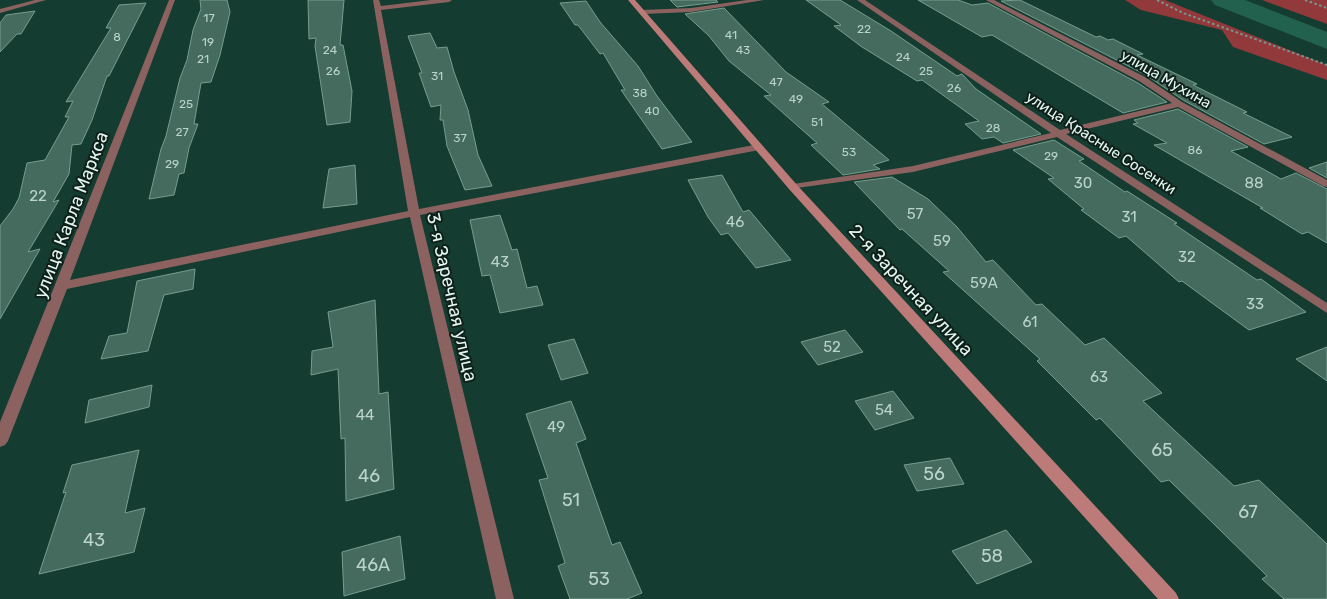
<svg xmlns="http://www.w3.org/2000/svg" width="1327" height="599" viewBox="0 0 1327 599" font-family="Rubik,sans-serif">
<rect width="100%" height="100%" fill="#153c30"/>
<g fill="#91393b">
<path d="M1125,0H1165L1327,65V80L1233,47L1222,30L1141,10Z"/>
<path d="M1262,0H1327V24Z"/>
</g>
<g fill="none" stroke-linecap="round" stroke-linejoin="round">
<path fill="#22614e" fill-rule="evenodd" d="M1211,0H1245L1327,32V49L1215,5Z"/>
</g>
<g fill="#446b5d" stroke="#769e8f">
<path d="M200,0H227L230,12L220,55L211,82L201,83L194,124H198L189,148L184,173L179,174L174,195L149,199L161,149L166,136L180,78L187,60L193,30L201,9Z"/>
<path d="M308,0H344L340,45H343L352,91L350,122L327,125L315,46L316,38L309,39Z"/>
<path d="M670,0H716L718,2L677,7Z"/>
<path d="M806,0H840L891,31L957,76L962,74L976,89L1041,134L1003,143L994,137L982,139L965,124L979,121L922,80L917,81L862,47L834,26L841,25Z"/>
<path d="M918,0H958L972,5L988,3L1138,83L1167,102L1123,113L992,35L982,37Z"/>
<path d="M1020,0L1096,37L1100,36L1108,40L1113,39L1143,54L1137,55L1197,84L1193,85L1247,112L1243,113L1292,137L1264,144L1183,100L1146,75L1001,1Z"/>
<path d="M586,1L600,22L638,66L657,96L692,142L662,149L621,90H625L603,53L600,54L578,25H575L560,3Z"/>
<path d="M146,3L109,76H107L92,120L81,144L72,145L69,174L53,202L59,200L28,252L40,249L0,319V226L13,209L19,198L27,163L45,160L69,117H65L73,101L66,102L111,28H106L119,5Z"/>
<path d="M724,8L786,72L829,102L822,104L889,160L873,165L880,169L843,175L811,145L817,143L764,96L771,95L729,61L709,36L685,14Z"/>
<path d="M35,11L21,34H17L0,52V23L6,15Z"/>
<path d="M430,33L437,48L447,47L454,72L468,110L478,155L492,186L465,190L447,146L443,120H440L441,105L431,107L419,73H422L408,36Z"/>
<path d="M1178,109L1248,147L1231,151L1281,179L1296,173L1327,189V243L1308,232L1302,234L1260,208H1263L1154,145L1167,143L1133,124L1138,123L1134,120Z"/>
<path d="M1054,140L1084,159L1079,161L1125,192L1127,191L1177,223L1174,224L1257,280L1261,279L1306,312L1249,330L1182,281L1179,282L1126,236L1119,238L1081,210L1084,209L1048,179L1054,178L1013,150Z"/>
<path d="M1327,162V178L1309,168Z"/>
<path d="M355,165L357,204L323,208L329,169Z"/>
<path d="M722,175L743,212L749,210L791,260L756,268L728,233L721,235L708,217L688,180Z"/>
<path d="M892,177L928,199L957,227L986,262L993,260L1036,305L1042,304L1085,345L1104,338L1162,393L1143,401L1234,486L1259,480L1327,544V599H1284L1262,579L1267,576L1169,480L1161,482L1100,418L1096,420L1037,361L1040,359L943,272L949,271L902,229L900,230L854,182Z"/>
<path d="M500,215L512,250L517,249L527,288L537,286L543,305L500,313L490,275L482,276L470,220Z"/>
<path d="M195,269L193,289L164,295L148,351L101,359L109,336L127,333L137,281Z"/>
<path d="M375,300L379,394L388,392L394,489L346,501L345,438L341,439L338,369L311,375L312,351L333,347L328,312Z"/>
<path d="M845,330L863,352L818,365L801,342Z"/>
<path d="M574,339L588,373L561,380L548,345Z"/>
<path d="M1327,347V381L1296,359Z"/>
<path d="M152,385L149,407L85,423L89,400Z"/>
<path d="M893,391L914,418L875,430L855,401Z"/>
<path d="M571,401L586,439L576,443L612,545L620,542L642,593L627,599H570L558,566L565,563L539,480L548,478L526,414Z"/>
<path d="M139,450L125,513L145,508L134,552L39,574L66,492L63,493L72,465Z"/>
<path d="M950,458L964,484L917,491L904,465Z"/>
<path d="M1006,530L1032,562L977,584L952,551Z"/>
<path d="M400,536L405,579L344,596L342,552Z"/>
</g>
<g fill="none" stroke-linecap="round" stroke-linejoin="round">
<g stroke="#79978d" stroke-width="2" stroke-dasharray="2.5 2.5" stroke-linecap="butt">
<path d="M1157,0L1183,13L1327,65"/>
<path d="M1305,0L1327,8"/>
</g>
<g fill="#8b6260" fill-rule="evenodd">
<path d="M35,0H46L0,13V9Z"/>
<path d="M169,0H175L70,280L408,211L373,0H379L381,6L431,0H452L449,2L381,10L419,209L759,144L764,147L759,150L420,215L514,599H496L410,217L67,289L8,441L5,445L0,447V422Z"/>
<path d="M747,0H764L691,12L642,14L638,12L642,10L691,8Z"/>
<path d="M857,0H865L1060,130L1172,103L1139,81L986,0H994L1145,77L1182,102L1327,180V187L1323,186L1178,107L1066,134L1327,303V313L1057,137L913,172L789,189L788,187L793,184L913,166L1051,133Z"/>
</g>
<path fill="#bc7b79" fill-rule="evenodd" d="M628,0H635L797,185L1176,593L1179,599H1158L789,189Z"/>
</g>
<g text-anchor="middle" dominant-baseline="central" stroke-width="4" stroke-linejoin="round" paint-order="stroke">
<g font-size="12" fill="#bad4ca">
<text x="209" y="18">17</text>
<text x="864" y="29">22</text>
<text x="731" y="35">41</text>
<text x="117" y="37">8</text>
<text x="208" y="42">19</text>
<text x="330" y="50">24</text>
<text x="743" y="50">43</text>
<text x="903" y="57">24</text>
<text x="203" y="59">21</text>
<text x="333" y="71">26</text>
<text x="926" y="71">25</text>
<text x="437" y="76">31</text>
<text x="776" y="82">47</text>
<text x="954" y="88">26</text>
<text x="640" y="93">38</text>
<text x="796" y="99">49</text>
<text x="186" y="104">25</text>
<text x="652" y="111">40</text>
<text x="817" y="122">51</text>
<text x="993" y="128">28</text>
<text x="182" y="132">27</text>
<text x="460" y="138">37</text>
<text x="1195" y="150">86</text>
<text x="849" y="152">53</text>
<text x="1051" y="156">29</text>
<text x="172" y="164">29</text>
</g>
<g font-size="15" fill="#e2f7ef" stroke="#0f1f19">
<text transform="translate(1166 79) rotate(30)">улица Мухина</text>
<text transform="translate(1101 143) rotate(33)">улица Красные Сосенки</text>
</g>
<g font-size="15" fill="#bad4ca">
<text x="1083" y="183">30</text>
<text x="1254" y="183">88</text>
<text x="38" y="196">22</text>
<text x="915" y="214">57</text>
<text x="1129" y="217">31</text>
<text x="735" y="222">46</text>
<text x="942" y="241">59</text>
<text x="1187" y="257">32</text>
<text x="500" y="262">43</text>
<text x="984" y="283">59А</text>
<text x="1255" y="304">33</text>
<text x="1030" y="322">61</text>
<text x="832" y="347">52</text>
<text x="1099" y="377">63</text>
<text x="884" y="410">54</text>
<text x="365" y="415">44</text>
<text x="556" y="427">49</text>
</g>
<g font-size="18" fill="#e2f7ef" stroke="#0f1f19">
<text transform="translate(71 215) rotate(-69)">улица Карла Маркса</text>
<text transform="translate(911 290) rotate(47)">2-я Заречная улица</text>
<text transform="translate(452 297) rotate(77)">3-я Заречная улица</text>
</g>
<g font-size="18" fill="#bad4ca">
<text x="1162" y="450">65</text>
<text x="934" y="474">56</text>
<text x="369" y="476">46</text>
<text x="571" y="500">51</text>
<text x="1248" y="512">67</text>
<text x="94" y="540">43</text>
<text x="992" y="556">58</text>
<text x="373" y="565">46А</text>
<text x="599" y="579">53</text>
</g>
</g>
</svg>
